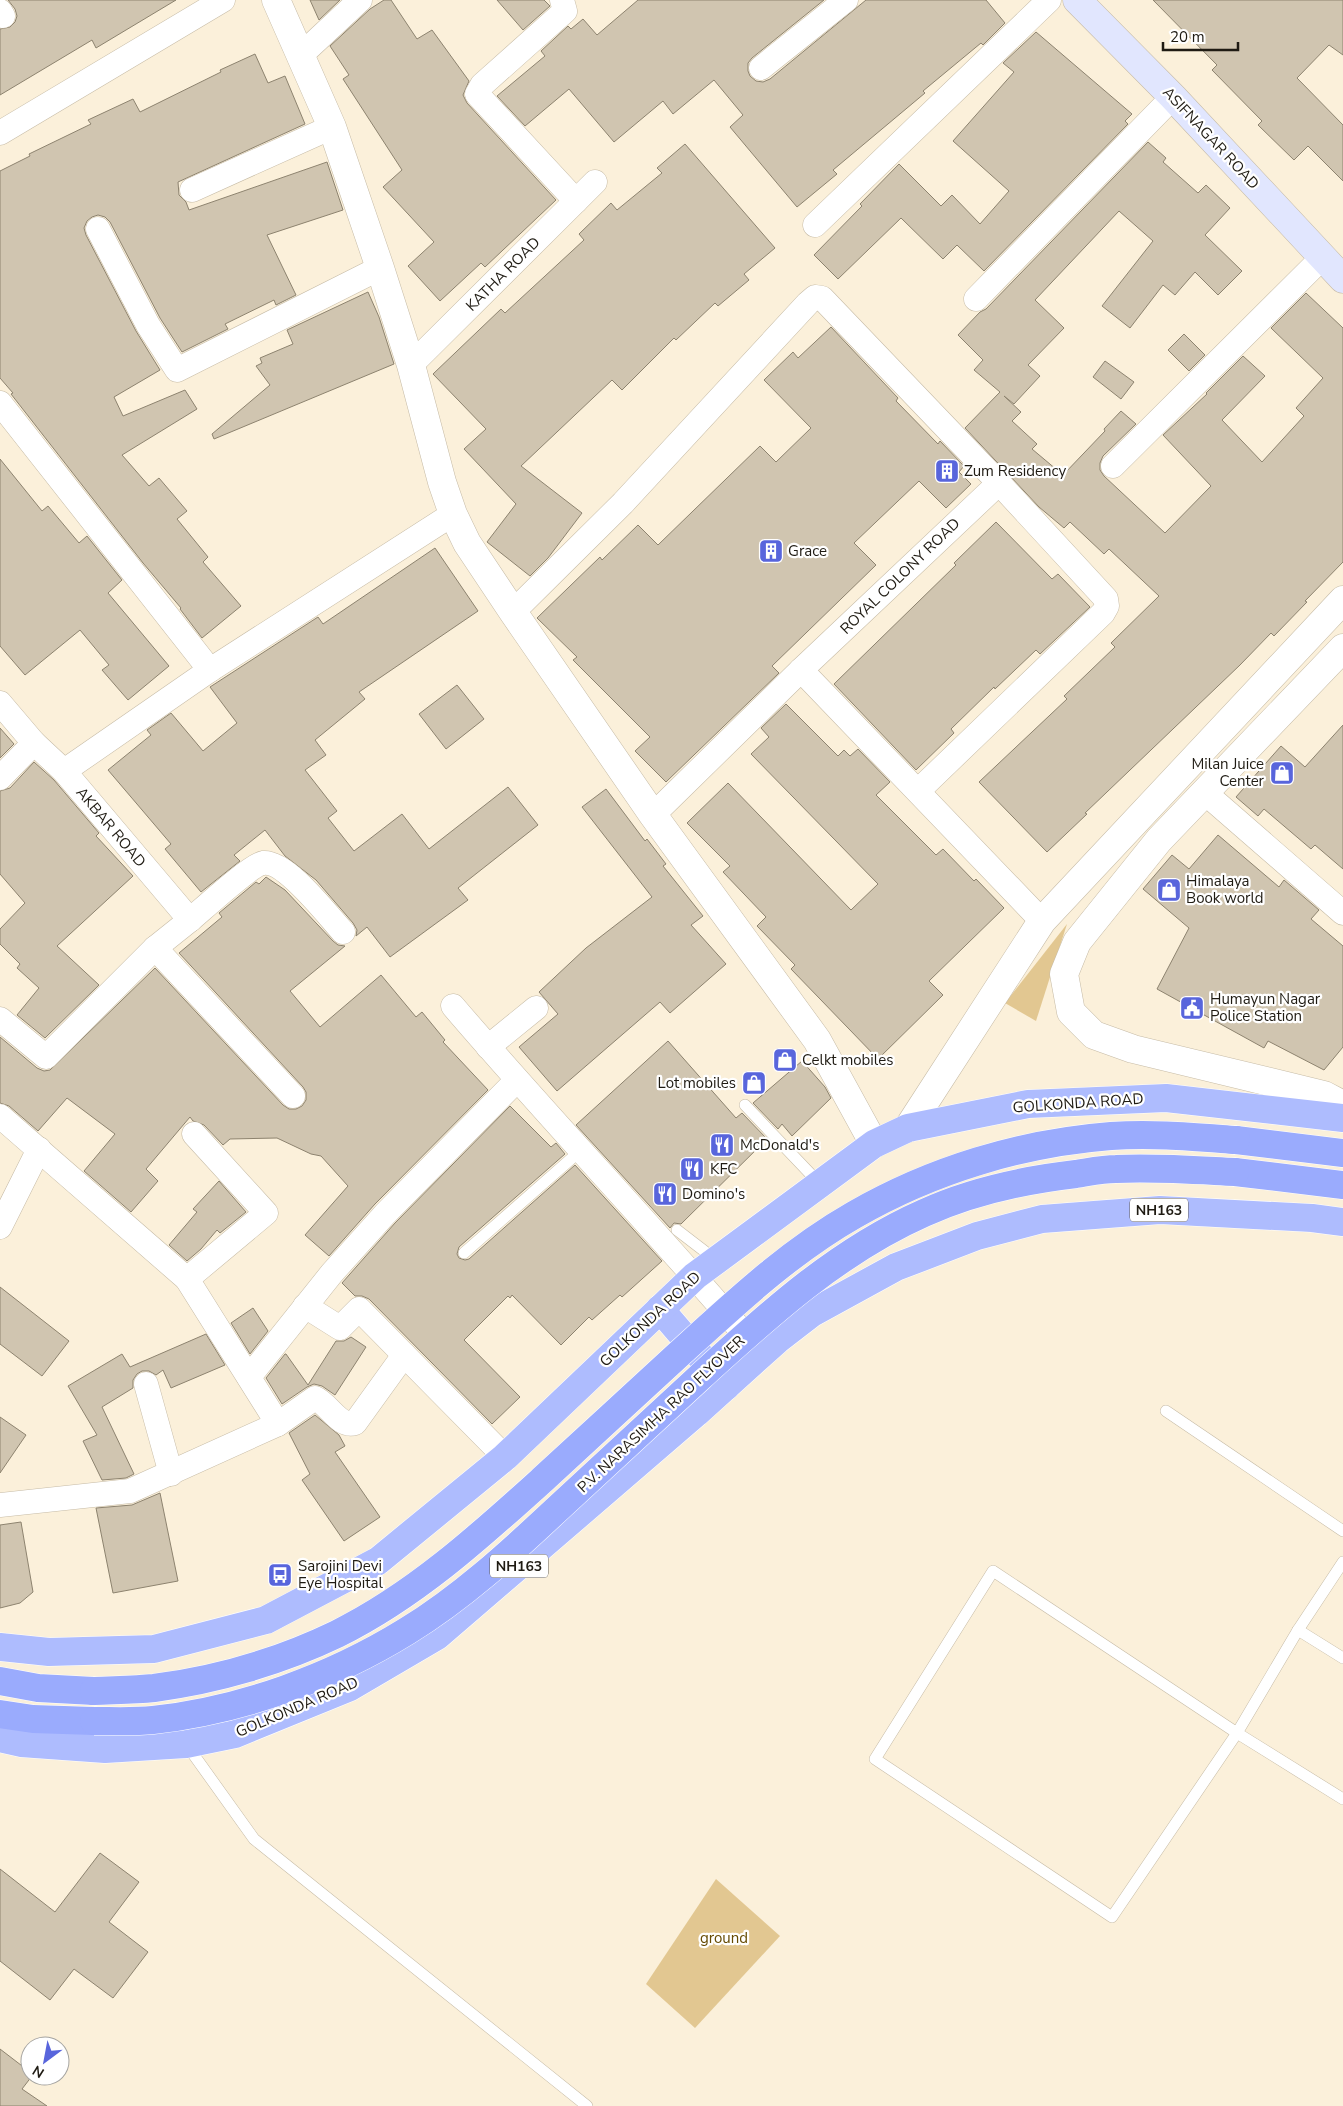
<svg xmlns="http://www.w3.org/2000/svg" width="1343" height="2106" viewBox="0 0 1343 2106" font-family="'Nunito Sans',sans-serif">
<rect width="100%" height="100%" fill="#fbf0da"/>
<g fill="#e2c791">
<path d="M1067,924L1036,1021L1005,1003Z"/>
<path d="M716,1879L780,1936L695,2028L646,1984Z"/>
</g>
<g fill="#d0c5b0" stroke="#8d836f">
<path d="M8,0H176L96,48L92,40L0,95V29L10,27L15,22L17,16L15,9Z"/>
<path d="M310,0H340L319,20Z"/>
<path d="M384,0H391L417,39L432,30L469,81L463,95L467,103L556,200L485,267L481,263L440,301L408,266L434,242L383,187L402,170L343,79L349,75L330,46L370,9Z"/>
<path d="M497,0H544L550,6L523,30Z"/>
<path d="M638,0H824L752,58L748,63V71L750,76L756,81L763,82L770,79L866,0H986L1005,23L983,45L981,43L923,91L925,93L833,170L837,174L797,207L730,127L743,115L714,80L673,114L663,101L614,142L569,89L525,126L497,96L545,56L541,51L568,26L571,29L583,19L597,35Z"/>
<path d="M1153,0H1343V55L1329,45L1297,78L1343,125V181L1308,146L1294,160L1258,125L1262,121L1212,70L1217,65Z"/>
<path d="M1036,32L1132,114L1125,121L1128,124L984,271L957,245L943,259L901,218L838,279L814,255L862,206L860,204L899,164L941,206L952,195L980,224L1009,191L953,141L1014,72L1003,63Z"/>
<path d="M255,54L268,83L285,76L305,124L178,182L179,195L186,202L189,210L327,162L343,210L267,235L296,295L276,305L274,300L225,324L228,329L182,352L160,318L110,222L105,217L98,215L92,217L87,221L84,228L86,235L136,331L160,370L114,397L123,416L185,390L197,409L122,455L149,486L159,478L187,511L177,519L208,557L203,562L241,606L202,638L180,609L181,608L143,563L11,394L13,393L0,378V171L30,156L29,154L91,124L88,120L133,99L140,112L221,72L220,70Z"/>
<path d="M1148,142L1166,158L1163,162L1198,193L1206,185L1230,208L1205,235L1242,271L1218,295L1195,272L1175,295L1163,285L1130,328L1102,306L1153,241L1119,211L1035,300L1064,328L1028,365L1040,376L1014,404L1004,396L1021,412L1012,421L1037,444L1032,449L1063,475L1105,431L1104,429L1121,411L1136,424L1103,456L1100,463V470L1104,476L1165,533L1211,486L1163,435L1207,394L1206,393L1243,356L1265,376L1222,420L1262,462L1304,416L1296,408L1323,378L1271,328L1306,293L1343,328V562L1305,601L1307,602L1274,636L1271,633L1240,665L1085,813L1087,814L1047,852L979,782L1067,699L1064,696L1115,647L1111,643L1159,596L1109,549L1104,554L1070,522L1064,528L1039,507L965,428L1000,392L974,370L983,360L958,335L980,312L986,309Z"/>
<path d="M685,144L775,248L744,274L749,280L718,306L715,303L676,340L674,338L622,390L612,380L521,466L582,513L548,558L530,576L487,542L516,504L464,449L486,429L433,374L501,309L505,313L584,240L579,234L611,203L617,210L662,173L657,168Z"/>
<path d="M368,292L379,317L394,364L214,439L212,434L270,385L256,366L262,363L260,358L293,344L287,330Z"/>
<path d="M831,327L898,398L896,401L938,444L940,441L964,466L959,472L971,484L946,508L919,481L854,543L876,565L772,666L779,673L666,782L635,751L650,737L573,660L577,657L537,618L600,557L602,560L638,525L658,545L760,446L776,462L811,428L764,380L793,352L798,358Z"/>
<path d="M1184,334L1205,355L1189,371L1168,350Z"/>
<path d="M1105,361L1134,382L1121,399L1093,377Z"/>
<path d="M0,459L42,511L48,506L79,543L87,536L122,580L108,593L169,666L128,700L102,670L109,665L80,630L25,675L0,646Z"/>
<path d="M996,522L1052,579L1058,574L1090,607L1040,654L1036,650L995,689L994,687L951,729L954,733L916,770L834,684L956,565L954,563Z"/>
<path d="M435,548L478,611L359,692L365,699L315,740L326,755L305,770L337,811L328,818L354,851L402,814L429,849L508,787L538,825L458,888L468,900L390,957L367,927L356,936L357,930L353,923L316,880L285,856L265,830L234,855L240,861L201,892L165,849L171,844L108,770L151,735L147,730L171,713L203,751L237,723L210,687L318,617L323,624Z"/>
<path d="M457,685L484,719L446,749L419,714Z"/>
<path d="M786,704L838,756L844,750L850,756L858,749L890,782L876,795L936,855L943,849L974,881L976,879L1004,908L929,981L943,995L878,1059L791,969L795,965L757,926L766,917L723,872L730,866L687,823L728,783L851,910L878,884L751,754L769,737L761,728Z"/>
<path d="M1343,725V869L1315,845L1311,849L1264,809L1258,816L1236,797L1281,746L1305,767Z"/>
<path d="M0,728L14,744L0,758Z"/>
<path d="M34,762L54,780L99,833L96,836L133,876L57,946L99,985L45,1038L17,1015L39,988L17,968L20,964L0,944V929L25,903L0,874V791L10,788Z"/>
<path d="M606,789L645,841L647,839L666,864L663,866L703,916L691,925L726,964L670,1013L660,1002L557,1091L519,1047L558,1014L539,992L586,948L652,897L582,807Z"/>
<path d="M1218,835L1279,887L1284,880L1319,910L1311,919L1343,946V1047L1324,1070L1268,1041L1264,1048L1157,989L1189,928L1143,889L1172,855L1189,869Z"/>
<path d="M266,877L285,890L333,941L338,945L345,946L290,991L320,1027L381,975L416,1017L422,1012L445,1040L443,1042L488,1090L375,1204L329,1256L305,1235L348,1186L321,1156L311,1154L277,1138L230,1139L223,1145L204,1125L193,1121L190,1117L146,1169L158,1181L131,1212L84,1171L115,1134L67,1098L38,1131L9,1106L0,1103V1037L37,1068L44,1071L50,1070L155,968L283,1105L289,1109H296L302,1106L306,1100V1092L303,1087L179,953L222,917L219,913L225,908L256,882L259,884Z"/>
<path d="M668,1041L736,1118L742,1113L767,1139L681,1224L674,1223L670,1228L576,1125Z"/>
<path d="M802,1061L825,1087L831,1098L792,1136L782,1124L778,1129L753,1103Z"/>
<path d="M510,1106L551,1147L556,1143L565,1154L459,1247L457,1254L459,1258L465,1260L469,1259L575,1165L662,1261L622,1297L620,1295L592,1320L589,1317L561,1345L512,1295L510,1298L508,1296L464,1340L520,1397L492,1424L369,1299L362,1296H355L342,1283L395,1223Z"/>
<path d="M219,1181L246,1212L220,1233L217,1230L201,1249L187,1261L169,1245L197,1212L193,1209Z"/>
<path d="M0,1287L69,1341L42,1376L0,1344Z"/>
<path d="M253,1308L268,1331L250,1354L231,1323Z"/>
<path d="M206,1334L225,1365L171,1388L163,1370L156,1375L149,1371H142L137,1374L133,1380V1388L102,1407L134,1474L126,1478L102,1480L83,1441L97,1435L68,1386L122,1354L130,1367Z"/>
<path d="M351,1337L366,1347L335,1395L322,1386L314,1384L307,1387L282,1404L266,1378L285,1354H286L308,1385L336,1341H344Z"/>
<path d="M315,1415L339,1435L345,1446L335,1452L380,1517L344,1541L302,1480L310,1474L289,1433Z"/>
<path d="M0,1417L26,1435L0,1473Z"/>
<path d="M160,1493L178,1581L113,1593L96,1508L132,1505Z"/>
<path d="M21,1522L33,1592L20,1603L0,1608V1525Z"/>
<path d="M100,1853L139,1882L109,1922L148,1952L113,1998L74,1969L50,2000L0,1961V1869L55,1912Z"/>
<path d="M0,2049L30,2072V2076H32L22,2089L47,2106H0Z"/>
</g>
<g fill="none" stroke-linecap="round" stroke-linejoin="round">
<defs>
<g id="service">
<path d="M745,1105L819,1183"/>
<path d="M677,1230L716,1260"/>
<path d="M464,1253L580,1151"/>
<path d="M1166,1411L1343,1531"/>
<path d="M1343,1562L1298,1630L1237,1733L1112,1917L875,1759L993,1571L1237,1733L1343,1799"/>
<path d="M1298,1630L1343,1658"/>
<path d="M186,1744L254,1839L587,2106"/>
</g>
<g id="minor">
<path d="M562,0L565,11L482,85L477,94L576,201"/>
<path d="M0,11L3,16"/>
<path d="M301,55L360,0"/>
<path d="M761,68L846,0"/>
<path d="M0,133L223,0"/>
<path d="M192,190L332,127"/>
<path d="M815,225L1049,0"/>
<path d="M98,229L148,325L177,370L380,268"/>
<path d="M976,299L1173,97"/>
<path d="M411,365L595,182"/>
<path d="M0,403L210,670"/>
<path d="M1113,466L1323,257"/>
<path d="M513,612L623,503L808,303L815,297L822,298L999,483L1106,599L1107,606L1103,613L919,790"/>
<path d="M801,670L1042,921"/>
<path d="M0,703L34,743L64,771L190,920L155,948L46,1057L0,1019"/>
<path d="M64,771L210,670L453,514"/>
<path d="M0,778L34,743"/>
<path d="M1204,792L1343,913"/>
<path d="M653,815L801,670L999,483"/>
<path d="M190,920C203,909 251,865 263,863C286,860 328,916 343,932"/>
<path d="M155,948L293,1096"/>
<path d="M453,1006C552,1122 658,1232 757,1349"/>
<path d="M488,1047L536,1008"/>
<path d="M0,1116L187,1279L278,1424"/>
<path d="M0,1227L39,1149"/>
<path d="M187,1279L266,1213L194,1134"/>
<path d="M305,1306L340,1328L359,1309L505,1457"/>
<path d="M249,1377L332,1273L385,1214L517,1080"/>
<path d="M146,1384L171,1474"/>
<path d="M0,1505L130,1491L278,1424L315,1398C329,1404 339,1428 355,1423L404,1355"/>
</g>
<g id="tertiary">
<path d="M276,0L332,127L380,268L411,365L442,482L453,514L467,543L513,612L653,815L817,1040L874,1144"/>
<path d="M1343,648L1159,840L1077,942L1064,974L1071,1012L1094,1035L1133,1049L1324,1095L1343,1105"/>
<path d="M908,1128L1042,921L1343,600"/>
</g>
<path id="secondary" d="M1077,0L1173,97L1343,279"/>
<g id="trunk">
<path d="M660,1309L726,1386"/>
<path d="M0,1647L49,1652L154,1649L266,1620L378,1561L505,1457L695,1276L874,1144L908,1128L1028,1104L1166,1098L1343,1118"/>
<path d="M0,1738L21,1743L105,1749L186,1744L235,1734L350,1687L437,1636L696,1413L777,1340L812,1313L896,1267L977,1236L1042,1219L1160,1210L1312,1218L1343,1222"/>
</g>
<g id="motorway">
<path d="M1236,1140L1343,1153"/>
<path d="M1235,1172L1343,1185"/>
<path d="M0,1681L38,1688L94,1691"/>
<path d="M0,1714L33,1719L94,1721"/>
</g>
</defs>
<use href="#service" stroke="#c6bba6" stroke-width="12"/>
<use href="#minor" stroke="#c6bba6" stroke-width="25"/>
<use href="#tertiary" stroke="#c6bba6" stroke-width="29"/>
<use href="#secondary" stroke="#c6bba6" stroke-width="29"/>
<use href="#trunk" stroke="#fff" stroke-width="29"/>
<use href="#motorway" stroke="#fff" stroke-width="29"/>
<use href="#service" stroke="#fff" stroke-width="11"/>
<use href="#minor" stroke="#fff" stroke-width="24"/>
<use href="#tertiary" stroke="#fff" stroke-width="28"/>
<use href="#secondary" stroke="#e1e6fe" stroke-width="28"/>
<use href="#trunk" stroke="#aebcfe" stroke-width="28"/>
<use href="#motorway" stroke="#9aabfd" stroke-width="28"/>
<defs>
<g id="motorway-bridge">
<path d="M94,1691C114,1690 134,1690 154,1688C216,1680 281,1661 337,1634C414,1596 479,1537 542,1480C588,1438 633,1396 679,1354C734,1304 789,1252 854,1215C932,1170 1021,1143 1111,1136C1153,1133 1195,1137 1236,1140"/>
<path d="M94,1721C113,1721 134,1722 153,1720C242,1710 331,1678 407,1631C461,1598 509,1554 555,1511C604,1466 653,1421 701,1376C769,1314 838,1251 924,1213C972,1191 1024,1180 1076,1174C1089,1172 1103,1169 1116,1169C1155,1167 1195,1170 1235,1172"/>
</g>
</defs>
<use href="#motorway-bridge" stroke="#fff" stroke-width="29" stroke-linecap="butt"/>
<use href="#motorway-bridge" stroke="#9aabfd" stroke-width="28"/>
</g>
<defs>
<symbol id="building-square" viewBox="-11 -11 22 22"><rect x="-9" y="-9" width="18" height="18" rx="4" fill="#5865dc" stroke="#fff"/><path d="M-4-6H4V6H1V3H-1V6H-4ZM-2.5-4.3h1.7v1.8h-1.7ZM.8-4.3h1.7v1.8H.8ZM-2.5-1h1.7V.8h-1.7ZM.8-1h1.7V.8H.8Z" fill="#fff"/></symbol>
<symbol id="shop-square" viewBox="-11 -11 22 22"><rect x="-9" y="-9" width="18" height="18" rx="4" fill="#5865dc" stroke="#fff"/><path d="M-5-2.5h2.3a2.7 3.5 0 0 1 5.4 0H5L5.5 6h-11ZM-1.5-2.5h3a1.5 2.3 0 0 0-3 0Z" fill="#fff"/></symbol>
<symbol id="civic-square" viewBox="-11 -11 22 22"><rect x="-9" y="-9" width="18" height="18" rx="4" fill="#5865dc" stroke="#fff"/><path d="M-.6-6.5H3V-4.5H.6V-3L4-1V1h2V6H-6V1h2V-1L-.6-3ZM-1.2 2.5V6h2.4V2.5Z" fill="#fff"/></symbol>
<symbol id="restaurant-square" viewBox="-11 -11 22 22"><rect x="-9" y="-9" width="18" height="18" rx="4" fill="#5865dc" stroke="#fff"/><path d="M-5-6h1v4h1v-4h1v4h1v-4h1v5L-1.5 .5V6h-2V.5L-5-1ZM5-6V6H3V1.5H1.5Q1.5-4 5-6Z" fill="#fff"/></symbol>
<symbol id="bus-square" viewBox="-11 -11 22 22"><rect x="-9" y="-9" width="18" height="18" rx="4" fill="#5865dc" stroke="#fff"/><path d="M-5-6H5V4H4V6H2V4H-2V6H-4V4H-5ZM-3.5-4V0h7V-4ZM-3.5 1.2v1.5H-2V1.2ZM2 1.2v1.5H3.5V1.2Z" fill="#fff"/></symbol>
</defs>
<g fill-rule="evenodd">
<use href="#building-square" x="933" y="457" width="28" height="28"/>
<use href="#building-square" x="757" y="537" width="28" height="28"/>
<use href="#shop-square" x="1268" y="759" width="28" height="28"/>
<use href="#shop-square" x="1155" y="876" width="28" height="28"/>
<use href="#civic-square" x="1178" y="994" width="28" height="28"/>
<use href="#shop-square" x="771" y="1046" width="28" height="28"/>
<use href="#shop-square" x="740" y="1069" width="28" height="28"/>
<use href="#restaurant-square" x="708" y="1131" width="28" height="28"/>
<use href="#restaurant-square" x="678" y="1155" width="28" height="28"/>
<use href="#restaurant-square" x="651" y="1180" width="28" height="28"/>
<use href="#bus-square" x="266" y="1561" width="28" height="28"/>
</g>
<g text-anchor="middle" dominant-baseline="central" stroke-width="4.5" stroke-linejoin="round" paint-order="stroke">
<g fill="#fff" stroke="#625f5a" stroke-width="1">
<rect x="1130" y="1198.5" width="58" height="23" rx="4"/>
<rect x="490" y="1554.5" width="58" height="23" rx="4"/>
</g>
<g font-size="14" font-weight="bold" fill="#1f1b13">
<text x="1159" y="1210">NH163</text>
<text x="519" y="1566">NH163</text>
</g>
<g font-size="15" fill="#1f1b13" stroke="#fff">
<text transform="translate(1211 138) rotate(47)">ASIFNAGAR ROAD</text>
<text transform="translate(503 274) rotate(-45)">KATHA ROAD</text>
<text transform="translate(900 576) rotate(-44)">ROYAL COLONY ROAD</text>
<text transform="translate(111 827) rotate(50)">AKBAR ROAD</text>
<text transform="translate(1078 1103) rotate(-4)">GOLKONDA ROAD</text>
<text transform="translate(650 1319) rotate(-43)">GOLKONDA ROAD</text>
<text transform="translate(661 1414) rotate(-43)">P.V. NARASIMHA RAO FLYOVER</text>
<text transform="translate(297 1707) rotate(-23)">GOLKONDA ROAD</text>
</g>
<g font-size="15" fill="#1f1b13" stroke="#fff" text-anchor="start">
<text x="964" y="471">Zum Residency</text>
<text x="788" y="551">Grace</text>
<text x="1264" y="764" text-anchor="end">Milan Juice<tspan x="1264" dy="17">Center</tspan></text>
<text x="1186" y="881">Himalaya<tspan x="1186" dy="17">Book world</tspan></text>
<text x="1210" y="999">Humayun Nagar<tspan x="1210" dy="17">Police Station</tspan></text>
<text x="802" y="1060">Celkt mobiles</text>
<text x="736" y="1083" text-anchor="end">Lot mobiles</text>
<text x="740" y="1145">McDonald's</text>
<text x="710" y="1169">KFC</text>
<text x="682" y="1194">Domino's</text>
<text x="298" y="1566">Sarojini Devi<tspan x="298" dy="17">Eye Hospital</tspan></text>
</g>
<g font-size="15" fill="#654a02" stroke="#fff">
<text x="724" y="1938">ground</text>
</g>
</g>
<g transform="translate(45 2061) rotate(212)"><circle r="24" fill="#ffffff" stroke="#a5a4a1"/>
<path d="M0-4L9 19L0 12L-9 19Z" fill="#5865dc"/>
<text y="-8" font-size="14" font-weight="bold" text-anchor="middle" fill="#1f1b13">N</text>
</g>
<path d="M1163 42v8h75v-8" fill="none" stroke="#1f1b13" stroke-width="2.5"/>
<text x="1170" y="42" font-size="15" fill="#1f1b13" stroke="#ffffff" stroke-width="4" paint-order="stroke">20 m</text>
</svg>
